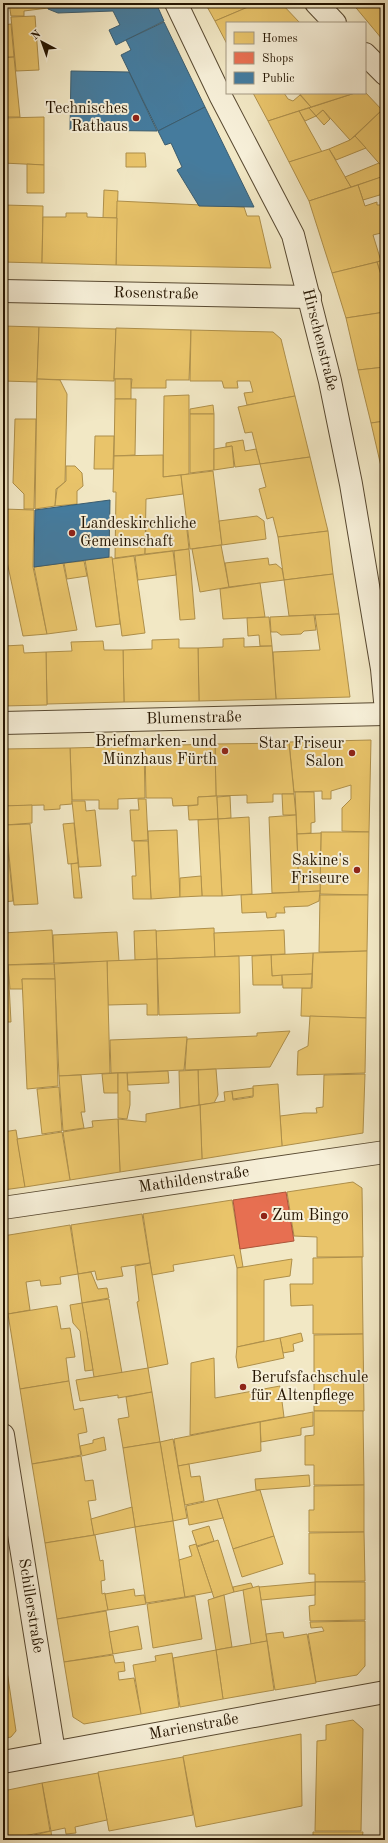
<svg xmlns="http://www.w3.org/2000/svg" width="388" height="1843" viewBox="0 0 388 1843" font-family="'Old Standard TT',serif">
<rect width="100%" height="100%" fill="#f2e8c5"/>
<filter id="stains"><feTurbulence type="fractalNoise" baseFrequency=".005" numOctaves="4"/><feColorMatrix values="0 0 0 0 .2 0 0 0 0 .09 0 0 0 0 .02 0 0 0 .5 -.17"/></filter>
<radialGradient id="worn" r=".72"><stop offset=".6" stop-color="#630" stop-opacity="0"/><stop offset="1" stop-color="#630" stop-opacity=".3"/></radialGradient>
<g fill="#e9c46a" stroke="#ae8f4a">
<path d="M9,3H48V8L24,11V16H11Z"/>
<path d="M205,3H253L248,7L215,21Z"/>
<path d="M253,3H281L300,23H227V44L215,21L248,7Z"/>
<path d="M352,3H385V36L382,39Z"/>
<path d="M35,16L39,70L16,71L11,17Z"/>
<path d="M11,24L14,57H3V25Z"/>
<path d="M14,57L20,117H3V58Z"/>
<path d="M365,92L382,110L350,140L323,110L316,116L309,108L355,93Z"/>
<path d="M253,93H284L288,99L293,101L300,95L311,107L268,121Z"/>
<path d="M299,93H355L311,107Z"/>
<path d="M309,108L316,116L305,121L299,111Z"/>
<path d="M323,110L330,119L324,125L316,116Z"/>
<path d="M382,110L385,113V170L355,136Z"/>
<path d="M299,111L322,152L289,162L268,121Z"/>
<path d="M44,117V165L3,163V118Z"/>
<path d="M355,136L366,148L336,160L329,149L350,140Z"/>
<path d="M329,149L351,187L309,201L289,162Z"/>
<path d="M126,153H145L146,167H126Z"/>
<path d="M379,163L385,170V176L351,187L345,177Z"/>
<path d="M27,164L44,165V193H27Z"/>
<path d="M381,177L385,182V196L383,194L363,200L358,185Z"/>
<path d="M358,185L365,206L377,202V205H385V232L373,235L381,261L332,273L309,201Z"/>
<path d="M104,190L118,191L117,218H103Z"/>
<path d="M117,201L244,207L247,216H259L271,268L116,265Z"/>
<path d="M3,205L43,206L42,263L3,262Z"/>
<path d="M66,213H87V217L117,218L116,265L42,263L43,217H66Z"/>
<path d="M385,245V259L381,261L380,256L384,254L383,246Z"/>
<path d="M385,259V271L380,273L377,262Z"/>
<path d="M377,262L385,288V312L346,318L332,273Z"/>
<path d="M385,312V367L358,370L346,318Z"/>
<path d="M3,326L39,327L37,382L3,381Z"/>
<path d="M39,327L116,329L114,381L37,379Z"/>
<path d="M116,328L191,330L189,380H166V388H131L132,379H114Z"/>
<path d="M191,330L273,332L281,339L295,396L247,405L244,393L253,392L250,381H237L238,388H224L222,381H190Z"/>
<path d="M385,367V421L371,423L358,370Z"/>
<path d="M37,379L60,380L67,394L65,482L56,489L55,506L35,509Z"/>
<rect x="115" y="379" width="16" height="20"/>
<path d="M189,395V474L163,477L164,396Z"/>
<path d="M295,396L310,457L260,464L252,432L245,433L238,407Z"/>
<path d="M115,399H136L135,455L114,456Z"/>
<path d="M213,405L214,414H190V409Z"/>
<path d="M190,414H214V470L190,473Z"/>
<path d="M15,419H36L34,509H24V494L13,483Z"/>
<path d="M385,421V475H383L371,423Z"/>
<path d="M95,436H114L113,469H94Z"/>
<path d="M243,440L245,451L256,449L260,464L235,467L232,446L226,447V443Z"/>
<path d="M232,446L234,467L214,470V449Z"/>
<path d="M163,455V477L181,475L183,494L146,499L145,554L115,558L116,492H113L114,456Z"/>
<path d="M310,457L328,531L278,537L273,517L267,519L259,489L266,487L260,464Z"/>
<path d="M66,466H75L82,473L83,486L77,491V504L55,506L57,489L66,481Z"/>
<path d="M213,471L222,545L190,549L181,475Z"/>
<path d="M3,509L34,510L33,567L47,634L23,636L6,557H3Z"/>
<path d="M257,516L264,521L266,539L222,545L219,521Z"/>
<path d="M186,521L189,549L145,554L146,526Z"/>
<path d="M328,531L333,574L284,580L278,537Z"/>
<path d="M221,545L229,587L200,592L192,549Z"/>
<path d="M189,549L195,619L180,620L174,551Z"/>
<path d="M173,551L176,575L138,580L135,556Z"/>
<path d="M134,556L145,633L122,636L112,559Z"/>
<path d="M112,557L120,624L96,627L85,560Z"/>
<path d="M268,558L269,565L276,564L282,569L284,580L229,587L225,563Z"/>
<path d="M84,561L87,576L67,579L64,563Z"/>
<path d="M63,563L77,630L47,634L34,567Z"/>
<path d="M333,574L339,614L289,616L284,580Z"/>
<path d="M260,583L265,617L223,619L220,589Z"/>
<path d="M339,614L350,697L276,699L273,652L320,650L315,615Z"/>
<path d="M314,615L316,630L304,631L301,634L281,635L277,632H271L270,617Z"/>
<path d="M269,617L272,646H260L259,635L248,636L247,618Z"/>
<path d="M244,638V647L272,646L276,699L199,701L198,648L223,647V639Z"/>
<path d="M179,639V648H198L199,701L124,702L123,650L152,649V640Z"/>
<path d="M103,641L104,650H123L124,702L47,704L46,652L72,651L71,642Z"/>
<path d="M23,645L24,653L46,652L47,705L3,706L4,646Z"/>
<path d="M371,740L369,832L342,831V808L351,799V785L331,791V799H322V791L294,792L289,742Z"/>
<path d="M289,743L294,794H273V802L247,803V795L216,796L215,744Z"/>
<path d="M215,744L216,796L198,797V805L173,806L172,798H146L145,746Z"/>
<path d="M144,746L145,798L118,799V809H99V800H72L70,748Z"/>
<path d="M70,748L72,804L60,805V809L44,810V805L3,806V749Z"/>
<path d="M295,792H314L315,822L311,823V833L297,834Z"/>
<path d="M282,794H294L296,815H283Z"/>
<path d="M217,796L218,819L189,820L188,806L198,805V797Z"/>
<path d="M230,796L231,818L218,819L217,797Z"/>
<path d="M138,799H146L148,840L132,841L130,810H139Z"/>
<path d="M72,801H85L86,811L95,810L101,866L79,867Z"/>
<path d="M32,805V823L5,825L3,806Z"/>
<path d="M296,815L299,892L272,893L269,817Z"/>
<path d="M249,817L252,894L222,896L218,819Z"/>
<path d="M218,819L222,896H202L198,820Z"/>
<path d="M3,820L5,821L13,901L3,902Z"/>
<path d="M74,823L78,863L68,864L63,824Z"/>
<path d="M30,824L38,904L14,905L6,825Z"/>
<path d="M177,830L180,897L151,899L148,831Z"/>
<path d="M321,832H369L368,895L320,894Z"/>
<path d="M321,833L320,891L299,892L297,834Z"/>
<path d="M134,841H148L151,899H133L132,876H136Z"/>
<path d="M78,863L82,898H74L71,864Z"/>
<path d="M201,876L202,896L180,897V878Z"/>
<path d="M320,891L319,901L308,906L284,907L285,913H276V917L267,918L266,912L242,913L241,895Z"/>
<path d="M320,895H368L367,951L319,952Z"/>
<path d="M214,928L215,957L157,959L156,931Z"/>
<path d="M52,930L54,963L3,965V933Z"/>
<path d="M156,930L157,959L135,960L134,931Z"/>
<path d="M284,930L285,954L215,957L214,933Z"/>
<path d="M117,932L119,961L54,963L53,935Z"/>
<path d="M367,951L366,1018L301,1016L302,988H312L313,953Z"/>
<path d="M313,953L312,974L272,976L271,955Z"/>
<path d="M271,955L272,976L282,975V985H253L252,956Z"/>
<path d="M239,956L240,1013L159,1015L157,959Z"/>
<path d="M157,959L158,1015H147V1004L108,1005L107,961Z"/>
<path d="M107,961L110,1073L59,1076L54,964Z"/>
<path d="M54,964L55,979H22L23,989H10L8,965Z"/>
<path d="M8,965L11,1022H3V966Z"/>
<path d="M312,974L311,988H283L282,975Z"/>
<path d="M22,979H55L58,1086L27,1089Z"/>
<path d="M310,1016L366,1018L365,1073L297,1075L298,1051L308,1046Z"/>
<path d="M290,1031L270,1067L185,1070L187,1039L257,1036V1033Z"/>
<path d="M187,1037L184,1070L111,1073L110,1040Z"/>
<path d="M216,1069L218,1095L214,1103L199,1105L198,1070Z"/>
<path d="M198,1070L199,1105L180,1108L179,1071Z"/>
<path d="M168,1071L169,1083L128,1085L127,1073Z"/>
<path d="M118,1073V1093H104L102,1074Z"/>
<path d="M118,1073H127L128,1091H130V1105L127,1119L118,1118Z"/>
<path d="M365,1074L363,1133L282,1146L280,1116L304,1113H317L316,1108L323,1107L324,1075Z"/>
<path d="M81,1075L85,1112H81L84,1128L63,1131L59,1076Z"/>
<path d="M278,1084L282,1146L202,1159L200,1105L225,1101L224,1092L232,1091L233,1100L253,1097V1086Z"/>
<path d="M59,1087L62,1131L42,1134L37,1089Z"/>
<path d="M253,1088V1096L233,1099L232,1091Z"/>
<path d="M200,1105L202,1159L120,1172L118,1119L146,1122V1114Z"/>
<path d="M118,1119L120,1172L70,1180L63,1132L93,1127L92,1121Z"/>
<path d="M16,1130L25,1187L3,1190V1132Z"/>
<path d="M62,1132L70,1180L25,1187L17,1139Z"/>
<path d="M353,1182L362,1188L363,1257H317V1237L294,1236L287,1192Z"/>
<path d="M232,1200L243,1267L237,1268L234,1255L173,1265L174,1271L152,1275L143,1214Z"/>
<path d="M142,1214L150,1263L121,1267L123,1276L97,1280L95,1271L78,1274L71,1225Z"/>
<path d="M70,1225L78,1274L60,1277L61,1284L41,1286L40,1280L26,1282L30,1310L8,1314L3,1283V1236Z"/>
<path d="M362,1257L363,1334H313V1305L291,1306L290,1284H313V1258Z"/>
<path d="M292,1259L290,1276L264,1280V1341L237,1347V1268Z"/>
<path d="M150,1263L168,1364L148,1368L137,1302L139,1301L135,1266Z"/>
<path d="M91,1272L98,1289L107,1288L109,1298L82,1303L78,1274Z"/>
<path d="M109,1299L122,1373L94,1377L82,1303Z"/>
<path d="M82,1303L93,1370L85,1371L80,1331L73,1323L70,1305Z"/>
<path d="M57,1306L61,1329L70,1328L75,1357L66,1358L69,1381L20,1389L8,1314Z"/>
<path d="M301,1333L303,1341L293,1344L294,1351L283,1353L280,1338Z"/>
<path d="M363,1334L364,1411H314V1335Z"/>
<path d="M280,1338L284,1358L238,1368L236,1357L237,1347Z"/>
<path d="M214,1358L215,1398L280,1386L284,1417L190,1435L191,1363Z"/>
<path d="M148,1368L152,1392L118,1398V1395L80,1401L76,1380Z"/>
<path d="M69,1381L74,1410L83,1408L87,1432L78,1434L81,1455L32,1464L20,1389Z"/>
<path d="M152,1392L160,1442L123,1448L118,1419L129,1417L126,1397Z"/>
<path d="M314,1411H363L364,1485H314V1465H305V1436L314,1435Z"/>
<path d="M313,1412V1426L301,1428V1435L261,1442L260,1422Z"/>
<path d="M260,1422L261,1451L178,1466L174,1439Z"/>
<path d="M104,1437L106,1450L82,1456L80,1446L93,1443V1440Z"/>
<path d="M173,1439L187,1518L173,1521L160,1442Z"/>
<path d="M160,1442L173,1521L135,1527L123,1448Z"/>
<path d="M81,1456L85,1481L93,1480L96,1500L88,1501L94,1535L45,1543L32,1464Z"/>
<path d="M189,1464L191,1477L200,1476L204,1501L185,1505L178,1466Z"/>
<path d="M309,1475L310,1486L256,1490L255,1479Z"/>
<path d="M364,1485V1532H309V1510H314V1486Z"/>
<path d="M260,1490L274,1536L233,1549L217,1499Z"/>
<path d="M217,1499L223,1518L189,1525L186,1506Z"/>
<path d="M132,1507L135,1527L94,1535L91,1519Z"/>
<path d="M173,1521L185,1597L146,1603L135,1527Z"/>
<path d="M209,1526L214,1541L197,1546L192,1531Z"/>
<path d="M364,1532L365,1581L315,1582V1574H309V1533Z"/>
<path d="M95,1535L100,1561L103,1560L105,1580L101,1581L102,1594L105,1593L108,1610L57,1619L45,1543Z"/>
<path d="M274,1536L283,1564L242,1577L233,1549Z"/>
<path d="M218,1540L234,1592L214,1598L197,1547Z"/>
<path d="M196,1544L212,1592L185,1597L179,1560L192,1556L189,1546Z"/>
<path d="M315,1582H365V1620L310,1621L309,1606L315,1605Z"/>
<path d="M315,1582V1595L261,1600L259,1587Z"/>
<path d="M251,1583L253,1588L234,1592L233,1587Z"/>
<path d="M259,1586L267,1641L251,1644L243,1590Z"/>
<path d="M134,1589L135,1596L144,1595L146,1604L108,1610L105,1594Z"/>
<path d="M224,1595L232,1647L216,1650L208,1600Z"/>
<path d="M195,1596L202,1639L153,1648L147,1604Z"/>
<path d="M106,1611L113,1654L64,1662L57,1619Z"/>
<path d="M365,1621V1666L357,1675L316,1682L308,1634L324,1631L322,1627L311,1628L310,1622Z"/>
<path d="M138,1626L142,1649L113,1654L109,1632Z"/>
<path d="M283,1632L284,1638L307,1634L316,1683L275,1690L266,1634Z"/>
<path d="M267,1641L274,1690L223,1699L216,1650Z"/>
<path d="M3,1645L7,1671H3Z"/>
<path d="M216,1650L223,1699L180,1707L173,1658Z"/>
<path d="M172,1653L179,1707L141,1714L133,1665L156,1661L155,1656Z"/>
<path d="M113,1655L115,1663L124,1662L125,1671L118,1672L119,1680L134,1678L141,1714L84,1724L73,1717L64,1662Z"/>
<path d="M7,1671L16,1731L11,1737L3,1739V1672Z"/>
<path d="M353,1720L363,1729L361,1831H315L317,1741L326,1740V1725Z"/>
<path d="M301,1734L302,1806L196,1827L183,1756Z"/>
<path d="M183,1757L193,1815L109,1831L98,1772Z"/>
<path d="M98,1773L107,1820L75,1827L76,1833L66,1834L65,1828L51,1831L42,1783Z"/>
<path d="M42,1783L50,1831L23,1836V1838L14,1840H6L3,1826V1791Z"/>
<path d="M51,1831L52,1840H35L34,1835Z"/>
<path d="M313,1832H363L362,1840H313Z"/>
</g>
<path fill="#e76f51" stroke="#ac5439" d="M286,1192L294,1241L240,1249L233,1200Z"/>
<g fill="#457b9d" stroke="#3b5c6e">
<path d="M48,3H156L164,21L116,45L109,30L120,25L113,11L58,13L48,9Z"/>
<path d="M164,22L205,107L158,131L121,55L131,50L126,40Z"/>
<path d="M71,71L129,72L157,131L70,130Z"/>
<path d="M205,107L254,207L199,206L177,170L182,167L171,143L165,145L158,131Z"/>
<path d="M110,500L109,557L34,567L35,510Z"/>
</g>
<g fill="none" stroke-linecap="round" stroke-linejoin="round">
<defs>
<g id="minor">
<path id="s1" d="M176,3L221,97L293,235L330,381L351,484L382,669L385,701"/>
<path d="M316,3L335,23"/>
<path d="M365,54L385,74"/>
<path id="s2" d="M3,291L310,297"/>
<path id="s3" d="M3,723L385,714"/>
<path id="s4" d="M3,1208L385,1152"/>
<path id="s5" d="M3,1435L54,1752"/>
<path id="s6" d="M3,1762L385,1692"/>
</g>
</defs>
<use href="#minor" stroke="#584931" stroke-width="24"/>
<use href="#minor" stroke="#f7f0d9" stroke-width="22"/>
</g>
<g fill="#8f2418" stroke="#f7f0d9" stroke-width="1.5">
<circle cx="136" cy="118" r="4"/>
<circle cx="72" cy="533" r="4"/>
<circle cx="225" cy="751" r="4"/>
<circle cx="352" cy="753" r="4"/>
<circle cx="357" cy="870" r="4"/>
<circle cx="264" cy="1216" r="4"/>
<circle cx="243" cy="1387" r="4"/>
</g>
<g text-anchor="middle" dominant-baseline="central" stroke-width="4" stroke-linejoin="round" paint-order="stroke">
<g font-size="16" fill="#241400" stroke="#f7f0d9" text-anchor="end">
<text x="128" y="109">Technisches<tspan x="128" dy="18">Rathaus</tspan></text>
<text x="80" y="524" text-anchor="start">Landeskirchliche<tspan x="80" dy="18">Gemeinschaft</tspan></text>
<text x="217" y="742">Briefmarken- und<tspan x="217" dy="18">Münzhaus Fürth</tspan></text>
<text x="344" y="744">Star Friseur<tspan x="344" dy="18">Salon</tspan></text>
<text x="349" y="861">Sakine's<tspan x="349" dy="18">Friseure</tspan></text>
<text x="272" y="1216" text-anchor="start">Zum Bingo</text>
<text x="251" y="1378" text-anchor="start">Berufsfachschule<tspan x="251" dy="18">für Altenpflege</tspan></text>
</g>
<g font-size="16" fill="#241400" stroke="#f7f0d9">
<text stroke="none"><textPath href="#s2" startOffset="153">Rosenstraße</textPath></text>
<text stroke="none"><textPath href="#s1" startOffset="368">Hirschenstraße</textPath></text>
<text stroke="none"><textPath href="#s3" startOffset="191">Blumenstraße</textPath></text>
<text stroke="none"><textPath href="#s4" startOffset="193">Mathildenstraße</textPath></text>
<text stroke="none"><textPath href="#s5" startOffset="173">Schillerstraße</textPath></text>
<text stroke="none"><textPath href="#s6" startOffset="194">Marienstraße</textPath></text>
</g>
</g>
<rect width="388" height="1843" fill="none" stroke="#f2e8c5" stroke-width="16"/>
<rect x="4" y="4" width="380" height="1835" fill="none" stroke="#241400" stroke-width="2"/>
<rect x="8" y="8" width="372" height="1827" fill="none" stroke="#241400"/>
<rect x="226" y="22" width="140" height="72" fill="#f7f0d9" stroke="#a39882"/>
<rect x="234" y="32" width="20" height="12" fill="#e9c46a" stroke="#a39882"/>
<text x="262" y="42" font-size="12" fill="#241400">Homes</text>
<rect x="234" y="52" width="20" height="12" fill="#e76f51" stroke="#a39882"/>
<text x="262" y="62" font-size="12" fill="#241400">Shops</text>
<rect x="234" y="72" width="20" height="12" fill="#457b9d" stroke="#a39882"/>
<text x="262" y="82" font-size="12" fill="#241400">Public</text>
<g transform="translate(42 42) rotate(319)" stroke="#f7f0d9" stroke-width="3" paint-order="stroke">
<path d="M0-3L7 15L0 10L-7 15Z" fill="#241400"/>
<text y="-6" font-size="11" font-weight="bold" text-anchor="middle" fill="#241400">N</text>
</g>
<rect width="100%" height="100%" filter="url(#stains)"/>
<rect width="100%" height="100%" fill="url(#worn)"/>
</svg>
